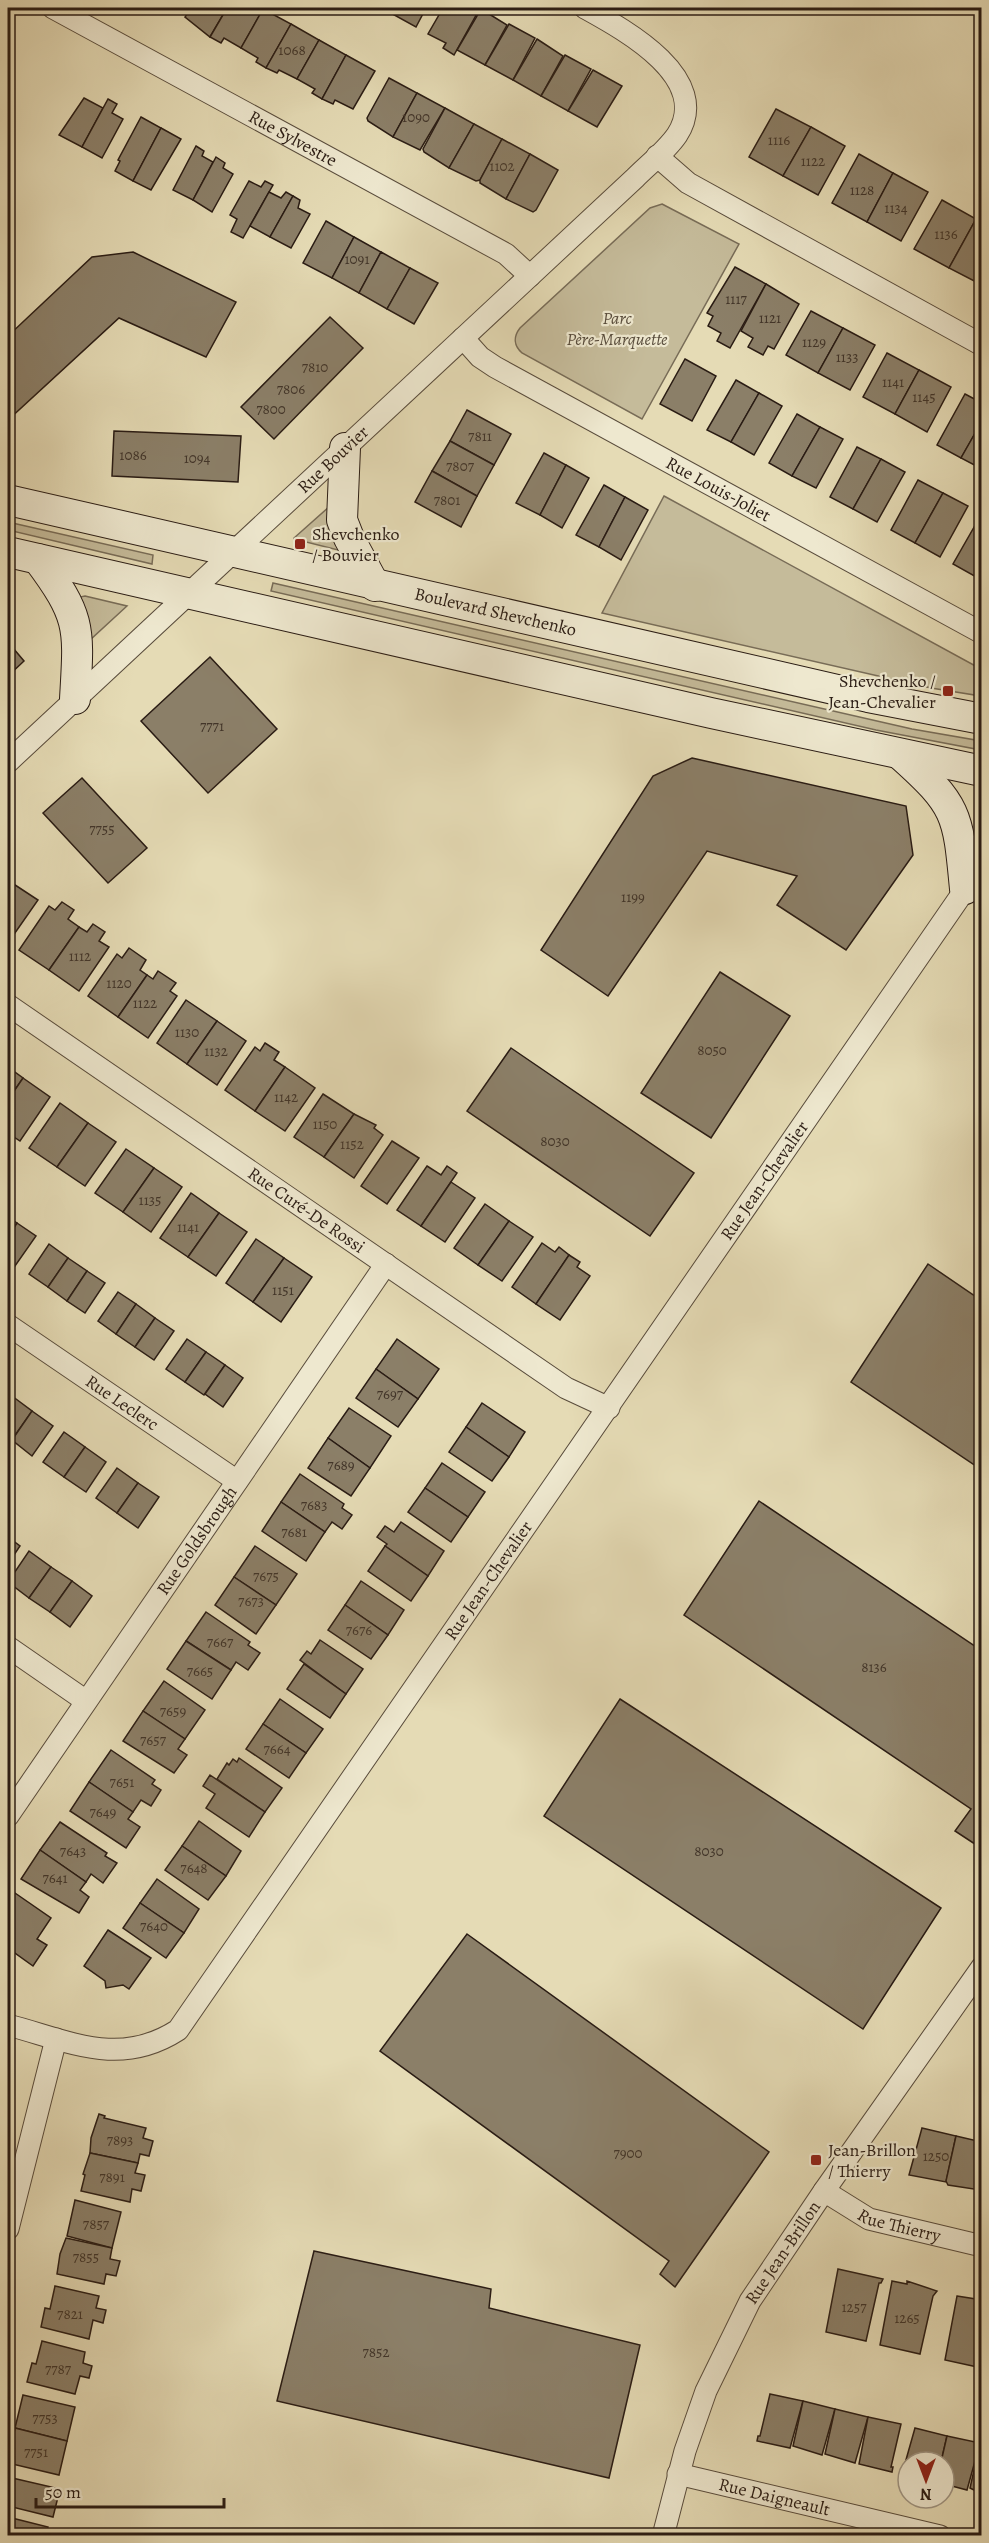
<svg xmlns="http://www.w3.org/2000/svg" width="989" height="2543" viewBox="0 0 989 2543" font-family="Alegreya,serif">
<rect width="100%" height="100%" fill="#e5dbb5"/>
<filter id="stains"><feTurbulence type="fractalNoise" baseFrequency=".00333" numOctaves="4"/><feColorMatrix values="0 0 0 0 .2 0 0 0 0 .09 0 0 0 0 .02 0 0 0 .5 -.17"/></filter>
<radialGradient id="worn" r=".72"><stop offset=".6" stop-color="#630" stop-opacity="0"/><stop offset="1" stop-color="#630" stop-opacity=".3"/></radialGradient>
<g fill="#c5bb9a" stroke="#786c57" stroke-width="1.5">
<path d="M662,204L739,244L642,419L522,353C514,346 513,337 520,328L650,208Z"/>
<path d="M664,496L981,669V696L931,688L602,613Z"/>
<path d="M330,506L342,551L294,539V538Z"/>
<path d="M8,522L153,555L152,564L8,530Z"/>
<path d="M273,583L912,729L981,741V750L876,730L271,591Z"/>
<path d="M85,596L127,606L91,639L80,597Z"/>
</g>
<g fill="#8b7f68" stroke="#2a1c14" stroke-width="1.5">
<path d="M191,8H227L210,37L185,17Z"/>
<path d="M227,8L263,9L241,48L224,38L221,43L210,37Z"/>
<path d="M389,8H426L416,27L387,11Z"/>
<path d="M443,8H480L454,55L443,48L446,43L428,34Z"/>
<path d="M263,9L291,24L266,68L256,62L258,58L241,48Z"/>
<path d="M481,9L507,25L485,65L457,50Z"/>
<path d="M291,24L319,40L297,79L279,70L277,73L266,68Z"/>
<path d="M509,24L535,38L513,80L485,65Z"/>
<path d="M537,39L563,56L541,96L513,80Z"/>
<path d="M319,40L346,55L322,99L312,93L315,89L297,79Z"/>
<path d="M346,55L375,71L353,109L335,100L333,104L322,99Z"/>
<path d="M565,55L591,69L568,111L541,96Z"/>
<path d="M593,70L622,86L597,127L568,111Z"/>
<path d="M389,78L417,93L393,137L368,121L367,118Z"/>
<path d="M417,93L445,108L420,150L393,137Z"/>
<path d="M84,98L103,108L82,147L59,135Z"/>
<path d="M108,99L117,104L112,113L123,119L102,158L82,147Z"/>
<path d="M445,108L474,124L449,168L424,152L423,149Z"/>
<path d="M776,109L811,127L783,176L749,157Z"/>
<path d="M141,117L161,128L133,181L115,171L120,161L118,160Z"/>
<path d="M474,124L502,139L480,180L476,181L449,168Z"/>
<path d="M811,127L845,146L818,195L783,176Z"/>
<path d="M161,128L181,139L151,190L133,181Z"/>
<path d="M502,139L530,154L506,199L480,183V180Z"/>
<path d="M196,146L204,151L202,156L213,162L193,200L173,190Z"/>
<path d="M530,154L558,170L536,210L533,212L506,199Z"/>
<path d="M859,154L893,173L867,222L832,203Z"/>
<path d="M216,157L225,163L223,168L233,174L212,212L193,200Z"/>
<path d="M893,173L928,192L901,241L867,222Z"/>
<path d="M249,181L261,187L265,181L273,185L243,238L231,232L237,219L230,215Z"/>
<path d="M269,192L281,198L286,192L293,196L270,237L250,226Z"/>
<path d="M293,196L300,200L298,208L310,214L291,248L270,237Z"/>
<path d="M942,200L976,219L949,268L914,249Z"/>
<path d="M976,219L982,222V285L949,268Z"/>
<path d="M326,221L354,237L332,278L303,263Z"/>
<path d="M354,237L381,252L359,293L332,278Z"/>
<path d="M133,252L236,302L206,357L119,318L8,420V336L92,257Z"/>
<path d="M381,252L410,268L387,309L359,293Z"/>
<path d="M735,267L766,284L730,348L717,341L721,333L708,326L713,316L707,313Z"/>
<path d="M410,268L438,283L414,324L387,309Z"/>
<path d="M766,284L799,304L774,349L768,346L763,355L748,347L753,338L741,331Z"/>
<path d="M811,311L843,328L818,373L786,355Z"/>
<path d="M330,317L363,348L274,439L241,407Z"/>
<path d="M843,328L875,345L850,390L818,373Z"/>
<path d="M887,353L919,370L895,414L863,397Z"/>
<path d="M685,359L716,376L692,421L660,404Z"/>
<path d="M919,370L951,387L927,432L895,414Z"/>
<path d="M736,380L759,393L731,442L707,430Z"/>
<path d="M759,393L782,406L754,455L731,442Z"/>
<path d="M965,394L982,403V421L961,458L937,445Z"/>
<path d="M467,410L511,434L494,465L450,441Z"/>
<path d="M797,414L820,427L792,476L769,463Z"/>
<path d="M982,421V469L961,458Z"/>
<path d="M820,427L843,439L816,488L792,476Z"/>
<path d="M114,431L241,436L238,482L112,476Z"/>
<path d="M450,441L494,465L477,496L432,471Z"/>
<path d="M857,447L881,459L853,509L830,497Z"/>
<path d="M544,453L566,465L540,515L516,503Z"/>
<path d="M881,459L905,472L877,522L853,509Z"/>
<path d="M566,465L589,478L562,528L540,515Z"/>
<path d="M432,471L477,496L461,527L415,502Z"/>
<path d="M918,480L943,493L915,543L891,530Z"/>
<path d="M604,485L625,497L599,547L576,535Z"/>
<path d="M943,493L968,506L940,557L915,543Z"/>
<path d="M625,497L648,510L621,560L599,547Z"/>
<path d="M981,515L982,571L978,578L953,564Z"/>
<path d="M8,642L24,661L8,676Z"/>
<path d="M210,657L277,729L208,793L141,721Z"/>
<path d="M692,758L906,806L913,855L846,950L777,905L797,876L707,851L608,996L541,950L653,776Z"/>
<path d="M82,778L147,848L108,883L43,813Z"/>
<path d="M9,881L38,900L10,940L8,938Z"/>
<path d="M62,902L74,910L68,919L79,927L49,970L19,950L49,906L55,910Z"/>
<path d="M93,924L105,932L99,941L109,947L79,991L49,970L79,927L87,932Z"/>
<path d="M129,948L146,960L140,970L147,975L118,1017L88,996L117,954L122,958Z"/>
<path d="M158,971L176,983L170,991L177,996L148,1038L118,1017L147,975L153,979Z"/>
<path d="M720,972L790,1016L711,1138L641,1093Z"/>
<path d="M186,1000L217,1021L187,1064L157,1043Z"/>
<path d="M217,1021L246,1041L217,1085L187,1064Z"/>
<path d="M265,1043L279,1052L274,1060L285,1067L255,1111L225,1090L255,1047L260,1051Z"/>
<path d="M511,1048L694,1173L650,1236L467,1111Z"/>
<path d="M8,1067L23,1078L8,1100Z"/>
<path d="M285,1067L315,1088L285,1131L255,1111Z"/>
<path d="M23,1078L50,1097L20,1141L8,1133V1100Z"/>
<path d="M323,1094L354,1114L324,1157L294,1137Z"/>
<path d="M60,1103L88,1123L57,1167L29,1148Z"/>
<path d="M354,1114L376,1125L374,1128L383,1135L354,1178L324,1157Z"/>
<path d="M88,1123L116,1142L85,1186L57,1167Z"/>
<path d="M392,1141L419,1158L387,1204L361,1186Z"/>
<path d="M126,1149L154,1168L123,1212L95,1193Z"/>
<path d="M427,1166L441,1175L447,1166L457,1173L421,1226L397,1210Z"/>
<path d="M154,1168L182,1187L151,1232L123,1212Z"/>
<path d="M451,1182L475,1198L445,1242L421,1226Z"/>
<path d="M191,1193L219,1213L188,1257L160,1238Z"/>
<path d="M485,1204L509,1221L478,1265L454,1248Z"/>
<path d="M219,1213L247,1232L216,1276L188,1257Z"/>
<path d="M8,1217L17,1223L8,1237Z"/>
<path d="M509,1221L533,1237L502,1281L478,1265Z"/>
<path d="M17,1223L36,1236L15,1266L8,1261V1237Z"/>
<path d="M256,1239L284,1258L253,1302L226,1283Z"/>
<path d="M542,1243L555,1252L559,1247L569,1255L536,1304L512,1287Z"/>
<path d="M49,1244L68,1258L48,1287L29,1274Z"/>
<path d="M569,1255L580,1262L577,1267L590,1276L560,1320L536,1304Z"/>
<path d="M68,1258L87,1271L67,1301L48,1287Z"/>
<path d="M284,1258L312,1277L281,1322L253,1302Z"/>
<path d="M928,1264L982,1301V1470L851,1382Z"/>
<path d="M87,1271L105,1283L85,1313L67,1301Z"/>
<path d="M118,1292L136,1304L116,1334L98,1321Z"/>
<path d="M136,1304L155,1318L135,1347L116,1334Z"/>
<path d="M155,1318L174,1331L154,1360L135,1347Z"/>
<path d="M187,1339L206,1352L185,1382L166,1369Z"/>
<path d="M397,1339L439,1369L418,1399L376,1369Z"/>
<path d="M206,1352L225,1365L204,1395L185,1382Z"/>
<path d="M225,1365L243,1378L223,1407L205,1394Z"/>
<path d="M376,1369L418,1399L398,1427L356,1398Z"/>
<path d="M12,1396L32,1411L11,1441L8,1439V1402Z"/>
<path d="M482,1403L525,1432L509,1457L466,1427Z"/>
<path d="M349,1408L391,1436L370,1468L328,1438Z"/>
<path d="M32,1411L53,1426L32,1456L12,1440Z"/>
<path d="M466,1427L509,1457L492,1481L449,1452Z"/>
<path d="M64,1432L85,1447L64,1477L43,1462Z"/>
<path d="M328,1438L370,1468L351,1496L308,1468Z"/>
<path d="M85,1447L106,1462L86,1492L64,1477Z"/>
<path d="M442,1463L485,1492L468,1517L425,1488Z"/>
<path d="M117,1468L138,1483L117,1513L96,1498Z"/>
<path d="M300,1474L344,1504L342,1508L352,1515L342,1529L332,1522L325,1532L281,1502Z"/>
<path d="M138,1483L159,1497L138,1528L117,1513Z"/>
<path d="M425,1488L468,1517L451,1542L408,1512Z"/>
<path d="M759,1501L982,1651L981,1848L955,1831L971,1809L684,1615Z"/>
<path d="M281,1502L325,1532L306,1561L262,1531Z"/>
<path d="M401,1522L444,1551L428,1576L385,1546L387,1544L377,1537L385,1526L394,1532Z"/>
<path d="M8,1537L20,1546L8,1564Z"/>
<path d="M255,1546L297,1574L276,1605L234,1577Z"/>
<path d="M385,1546L428,1576L411,1601L368,1571Z"/>
<path d="M29,1551L51,1567L29,1598L8,1582Z"/>
<path d="M51,1567L72,1581L50,1612L29,1598Z"/>
<path d="M234,1577L276,1605L256,1634L215,1605Z"/>
<path d="M72,1581L92,1596L70,1627L50,1612Z"/>
<path d="M361,1581L404,1610L388,1635L345,1605Z"/>
<path d="M345,1605L388,1635L371,1659L328,1630Z"/>
<path d="M206,1612L250,1642L248,1645L260,1653L248,1670L236,1662L231,1670L186,1641Z"/>
<path d="M320,1640L363,1669L346,1694L300,1660L307,1651L311,1654Z"/>
<path d="M186,1641L231,1670L212,1699L167,1669Z"/>
<path d="M304,1664L346,1694L330,1718L287,1689Z"/>
<path d="M164,1681L205,1710L185,1739L143,1711Z"/>
<path d="M280,1699L323,1729L306,1753L263,1724Z"/>
<path d="M620,1699L941,1908L863,2029L544,1816Z"/>
<path d="M143,1711L185,1739L178,1749L187,1755L174,1773L123,1741Z"/>
<path d="M263,1724L306,1753L289,1778L246,1749Z"/>
<path d="M111,1750L155,1780L152,1784L161,1790L151,1806L141,1800L133,1812L89,1782Z"/>
<path d="M239,1758L282,1788L265,1812L217,1779L227,1763L229,1765L233,1759L237,1762Z"/>
<path d="M210,1775L265,1812L249,1837L206,1808L215,1794L203,1786Z"/>
<path d="M89,1782L133,1812L128,1819L140,1827L126,1848L70,1811Z"/>
<path d="M199,1821L241,1851L226,1876L182,1846Z"/>
<path d="M60,1822L107,1853L105,1856L117,1863L103,1883L91,1874L86,1882L40,1850Z"/>
<path d="M182,1846L226,1876L208,1900L165,1870Z"/>
<path d="M40,1850L86,1882L80,1890L89,1897L79,1913L21,1879Z"/>
<path d="M157,1879L199,1909L184,1933L140,1903Z"/>
<path d="M15,1893L51,1918L37,1939L47,1945L33,1966L8,1948V1904Z"/>
<path d="M140,1903L184,1933L166,1958L123,1928Z"/>
<path d="M108,1930L151,1958L129,1989L123,1985L106,1988L105,1981L84,1966Z"/>
<path d="M467,1934L769,2152L675,2287L660,2274L669,2261L380,2051Z"/>
<path d="M99,2114L105,2116L104,2118L146,2128L143,2138L153,2141L149,2156L140,2154L138,2163L90,2153L91,2138Z"/>
<path d="M922,2128L956,2136L946,2182L909,2175Z"/>
<path d="M956,2136L982,2142L980,2190L948,2185L946,2181Z"/>
<path d="M90,2153L138,2163L135,2173L145,2175L141,2191L132,2189L130,2202L81,2191L85,2175L83,2174Z"/>
<path d="M75,2200L121,2212L112,2248L67,2236Z"/>
<path d="M66,2238L112,2248L110,2259L120,2261L116,2276L106,2274L104,2284L57,2274L60,2254Z"/>
<path d="M314,2251L491,2289L489,2308L640,2345L609,2478L277,2401Z"/>
<path d="M838,2269L883,2279L881,2283H879L866,2341L826,2332Z"/>
<path d="M892,2281L907,2284V2281L937,2291L933,2296L920,2354L880,2345Z"/>
<path d="M55,2286L99,2296L96,2308L106,2310L103,2323L93,2320L89,2339L41,2327L45,2308L50,2309Z"/>
<path d="M957,2296L982,2300V2368L945,2360Z"/>
<path d="M42,2341L85,2352L83,2363L92,2366L89,2378L80,2376L75,2394L27,2382L32,2363L36,2364Z"/>
<path d="M770,2394L803,2401L790,2448L757,2441L758,2436H760Z"/>
<path d="M23,2395L75,2407L67,2441L15,2428Z"/>
<path d="M803,2401L835,2409L822,2455L793,2446Z"/>
<path d="M835,2409L868,2417L855,2463L825,2454Z"/>
<path d="M868,2417L901,2424L891,2467H893L892,2472L859,2464Z"/>
<path d="M15,2428L67,2441L59,2475L8,2463Z"/>
<path d="M915,2428L947,2436L941,2462H908V2475L902,2474Z"/>
<path d="M947,2436L980,2443L967,2490L944,2484V2462H941Z"/>
<path d="M980,2443L982,2444V2494L970,2488Z"/>
<path d="M8,2477L60,2489L53,2517L8,2506Z"/>
<path d="M8,2517L48,2527L46,2536H8Z"/>
</g>
<g fill="none" stroke-linecap="round" stroke-linejoin="round">
<defs>
<g id="street">
<path id="s1" d="M53,8L506,254L530,276"/>
<path d="M657,156L688,183L982,345"/>
<path id="s2" d="M463,338L480,357L495,367L982,633"/>
<path id="s3" d="M8,762L635,178C649,164 666,151 677,135C714,78 623,29 585,8"/>
<path id="s4" d="M8,1005L566,1388L609,1408"/>
<path id="s5" d="M8,1325L237,1481"/>
<path d="M8,1647L86,1701"/>
<path id="s6" d="M8,1816L386,1264"/>
<path id="s7" d="M8,2025C69,2041 119,2068 178,2030L982,865"/>
<path id="s8" d="M824,2191L869,2219L982,2246"/>
<path d="M8,2229L56,2039"/>
<path id="s9" d="M678,2474L940,2536"/>
<path id="s10" d="M663,2536L685,2451L706,2391L750,2301L824,2191L982,1967"/>
</g>
<g id="secondary">
<path d="M345,448L342,520L349,538L375,586"/>
<path id="s11" d="M8,500L868,697L982,719"/>
<path d="M8,552L711,713L982,771"/>
<path d="M38,559C82,618 79,628 75,699"/>
<path d="M901,755C958,806 958,814 965,889"/>
</g>
</defs>
<use href="#street" stroke="#594c3c" stroke-width="23"/>
<use href="#secondary" stroke="#2a1c14" stroke-width="32"/>
<use href="#street" stroke="#eee8cf" stroke-width="21"/>
<use href="#secondary" stroke="#eee8cf" stroke-width="30"/>
</g>
<g fill="#8f2418" stroke="#eee8cf" stroke-width="2">
<rect x="294" y="538" width="12" height="12" rx="3"/>
<rect x="942" y="685" width="12" height="12" rx="3"/>
<rect x="810" y="2154" width="12" height="12" rx="3"/>
</g>
<g text-anchor="middle" dominant-baseline="central" stroke-width="4.5" stroke-linejoin="round" paint-order="stroke">
<g font-size="15" fill="#423529">
<text x="292" y="50">1068</text>
<text x="416" y="117">1090</text>
<text x="779" y="140">1116</text>
<text x="813" y="161">1122</text>
<text x="502" y="166">1102</text>
<text x="862" y="190">1128</text>
<text x="896" y="208">1134</text>
<text x="946" y="234">1136</text>
<text x="357" y="259">1091</text>
<text x="736" y="299">1117</text>
<text x="770" y="318">1121</text>
<text x="814" y="342">1129</text>
<text x="847" y="357">1133</text>
<text x="315" y="367">7810</text>
<text x="893" y="382">1141</text>
<text x="291" y="389">7806</text>
<text x="924" y="397">1145</text>
<text x="271" y="409">7800</text>
<text x="480" y="436">7811</text>
<text x="133" y="455">1086</text>
<text x="197" y="458">1094</text>
<text x="460" y="466">7807</text>
<text x="447" y="500">7801</text>
<text x="212" y="726">7771</text>
<text x="102" y="829">7755</text>
<text x="633" y="897">1199</text>
<text x="80" y="956">1112</text>
<text x="119" y="983">1120</text>
<text x="145" y="1003">1122</text>
<text x="187" y="1032">1130</text>
<text x="712" y="1050">8050</text>
<text x="216" y="1051">1132</text>
<text x="286" y="1097">1142</text>
<text x="325" y="1124">1150</text>
<text x="555" y="1141">8030</text>
<text x="352" y="1144">1152</text>
<text x="150" y="1200">1135</text>
<text x="188" y="1227">1141</text>
<text x="283" y="1290">1151</text>
<text x="390" y="1394">7697</text>
<text x="341" y="1465">7689</text>
<text x="314" y="1505">7683</text>
<text x="294" y="1532">7681</text>
<text x="266" y="1576">7675</text>
<text x="251" y="1601">7673</text>
<text x="359" y="1630">7676</text>
<text x="220" y="1642">7667</text>
<text x="874" y="1667">8136</text>
<text x="200" y="1671">7665</text>
<text x="173" y="1711">7659</text>
<text x="153" y="1740">7657</text>
<text x="277" y="1749">7664</text>
<text x="122" y="1782">7651</text>
<text x="103" y="1812">7649</text>
<text x="73" y="1851">7643</text>
<text x="709" y="1851">8030</text>
<text x="194" y="1868">7648</text>
<text x="55" y="1878">7641</text>
<text x="154" y="1926">7640</text>
<text x="120" y="2140">7893</text>
<text x="628" y="2153">7900</text>
<text x="936" y="2156">1250</text>
<text x="112" y="2177">7891</text>
<text x="96" y="2224">7857</text>
<text x="86" y="2257">7855</text>
<text x="854" y="2307">1257</text>
<text x="70" y="2314">7821</text>
<text x="907" y="2318">1265</text>
<text x="376" y="2352">7852</text>
<text x="58" y="2369">7787</text>
<text x="45" y="2418">7753</text>
<text x="36" y="2452">7751</text>
</g>
<g font-size="18" fill="#2a1c14" stroke="#eee8cf">
<text stroke="none"><textPath href="#s1" startOffset="273">Rue Sylvestre</textPath></text>
<text stroke="none"><textPath href="#s3" startOffset="444">Rue Bouvier</textPath></text>
<text stroke="none"><textPath href="#s2" startOffset="298">Rue Louis-Joliet</textPath></text>
<text stroke="none"><textPath href="#s11" startOffset="500">Boulevard Shevchenko</textPath></text>
<text stroke="none"><textPath href="#s7" startOffset="1209">Rue Jean-Chevalier</textPath></text>
<text stroke="none"><textPath href="#s4" startOffset="362">Rue Curé-De Rossi</textPath></text>
<text stroke="none"><textPath href="#s5" startOffset="138">Rue Leclerc</textPath></text>
<text stroke="none"><textPath href="#s6" startOffset="334">Rue Goldsbrough</textPath></text>
<text stroke="none"><textPath href="#s7" startOffset="723">Rue Jean-Chevalier</textPath></text>
<text stroke="none"><textPath href="#s8" startOffset="84">Rue Thierry</textPath></text>
<text stroke="none"><textPath href="#s10" startOffset="310">Rue Jean-Brillon</textPath></text>
<text stroke="none"><textPath href="#s9" startOffset="99">Rue Daigneault</textPath></text>
</g>
<g font-size="18" font-style="italic" fill="#584c3c" stroke="#eee8cf">
<text x="617" y="318">Parc<tspan x="617" dy="21">Père-Marquette</tspan></text>
</g>
<g font-size="18" fill="#2a1c14" stroke="#eee8cf" text-anchor="start">
<text x="312" y="534">Shevchenko<tspan x="312" dy="21">/ Bouvier</tspan></text>
<text x="936" y="681" text-anchor="end">Shevchenko /<tspan x="936" dy="21">Jean-Chevalier</tspan></text>
<text x="828" y="2150">Jean-Brillon<tspan x="828" dy="21">/ Thierry</tspan></text>
</g>
</g>
<rect width="989" height="2543" fill="none" stroke="#e5dbb5" stroke-width="30"/>
<rect x="9" y="9" width="971" height="2525" fill="none" stroke="#2a1c14" stroke-width="3"/>
<rect x="15" y="15" width="959" height="2513" fill="none" stroke="#2a1c14" stroke-width="1.5"/>
<g transform="translate(926 2480) rotate(180)"><circle r="28" fill="#eee8cf" stroke="#a09684" stroke-width="1.5"/>
<path d="M0-4.5L10 22L0 15L-10 22Z" fill="#8f2418"/>
<text y="-9" font-size="16" font-weight="bold" text-anchor="middle" fill="#2a1c14">N</text>
</g>
<path d="M36 2498v9h188v-9" fill="none" stroke="#2a1c14" stroke-width="3"/>
<text x="45" y="2498" font-size="18" fill="#2a1c14" stroke="#eee8cf" stroke-width="4.5" paint-order="stroke">50 m</text>
<rect width="100%" height="100%" filter="url(#stains)"/>
<rect width="100%" height="100%" fill="url(#worn)"/>
</svg>
